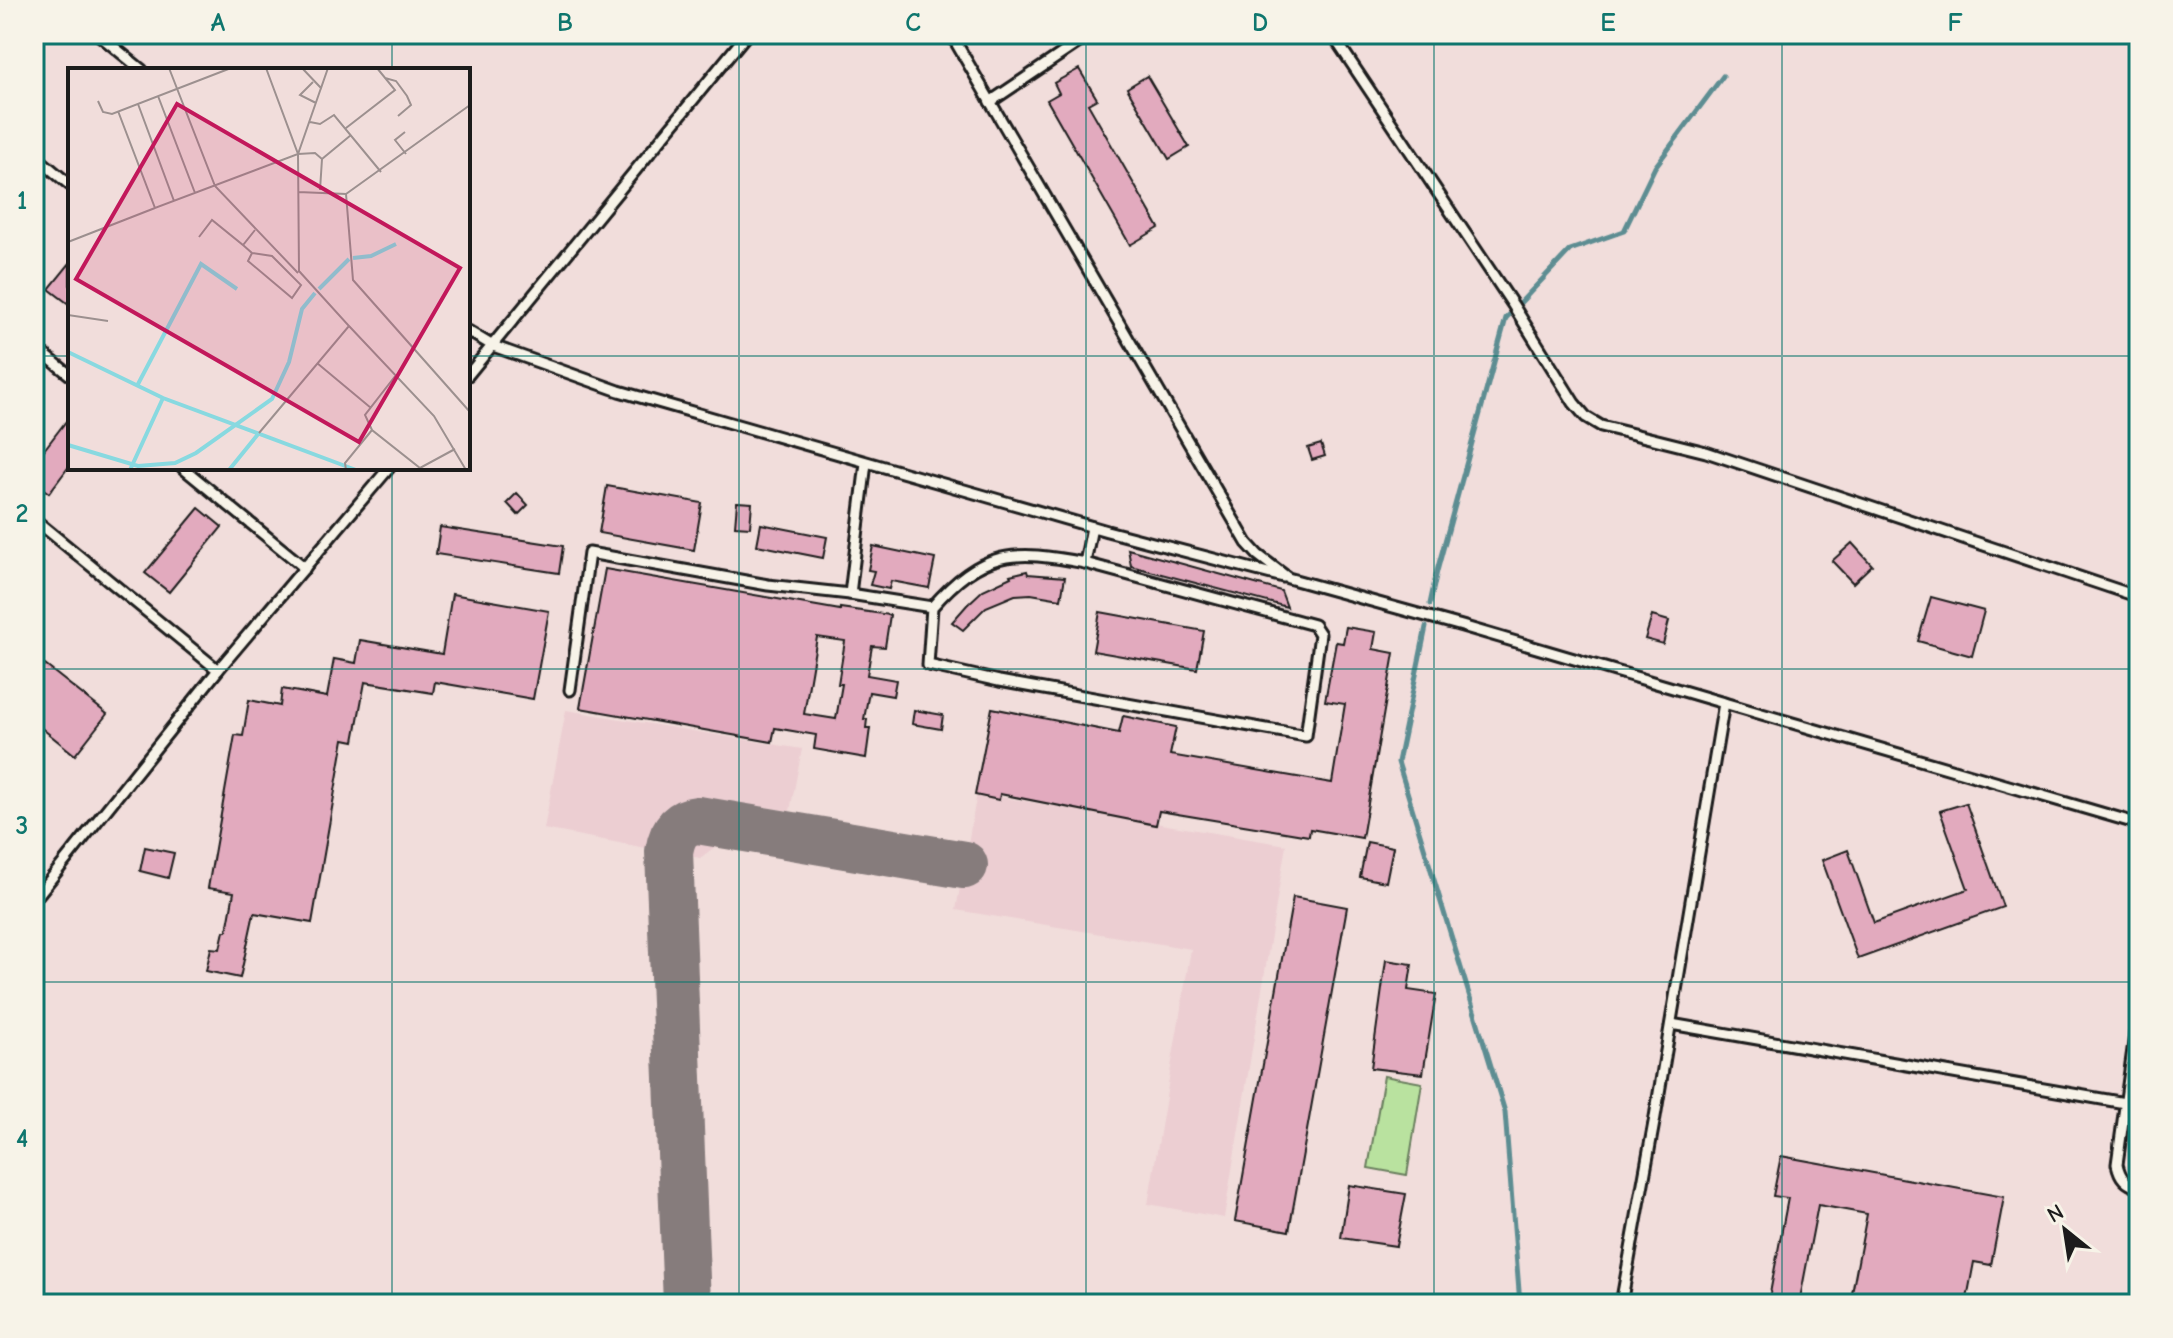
<svg xmlns="http://www.w3.org/2000/svg" width="2173" height="1338" viewBox="0 0 2173 1338" font-family="'Comic Neue',sans-serif">
<rect width="100%" height="100%" fill="#f1dddb"/>
<filter id="ink" filterUnits="userSpaceOnUse"><feTurbulence type="fractalNoise" baseFrequency=".0125" numOctaves="2"/><feDisplacementMap in="SourceGraphic" scale="16" xChannelSelector="R" yChannelSelector="G"/><feConvolveMatrix kernelMatrix="1 2 1 2 8 2 1 2 1" color-interpolation-filters="sRGB"/></filter>
<g filter="url(#ink)">
<g fill="#ecced2">
<path d="M566,710L802,749L790,811L757,806L750,843L732,841L712,849L700,858L544,829Z"/>
<path d="M977,793L1286,845L1224,1218L1148,1204L1191,949L956,910Z"/>
</g>
<path fill="#b9e29f" stroke="#6a7f5e" stroke-width="2" d="M1384,1076L1422,1083L1407,1175L1368,1168Z"/>
<g fill="none" stroke-linecap="round" stroke-linejoin="round">
<g stroke="#5d8d92" stroke-width="5">
<path d="M1520,303L1570,250L1624,231L1655,167L1723,76"/>
<path d="M1430,604L1437,571L1506,318L1509,315"/>
<path d="M1426,627L1398,762L1505,1112L1520,1304"/>
</g>
<path stroke="#867c7c" stroke-width="48" d="M687,1304L669,852C672,834 678,822 698,820L964,865"/>
</g>
<g fill="#e2aabe" stroke="#1c1c1c" stroke-width="2" fill-rule="evenodd">
<path d="M1079,69L1097,99L1088,104L1159,228L1130,245L1047,100L1059,93L1054,83Z"/>
<path d="M1147,76L1189,147L1169,159L1127,88Z"/>
<path d="M70,263V305L49,289Z"/>
<path d="M70,416V465L49,493L34,482V463Z"/>
<path d="M1321,444L1325,456L1312,460L1308,448Z"/>
<path d="M607,486L702,503L694,550L599,533Z"/>
<path d="M517,493L528,505L518,515L507,503Z"/>
<path d="M737,502L752,503L750,527L735,526Z"/>
<path d="M199,508L222,527L169,592L145,573Z"/>
<path d="M761,524L827,537L823,558L757,545Z"/>
<path d="M440,527L563,546L559,573L436,554Z"/>
<path d="M1852,543L1872,565L1853,583L1832,561Z"/>
<path d="M873,546L935,559L929,588L891,581L889,589L870,585L874,571L868,570Z"/>
<path d="M1128,549L1281,591L1287,607L1131,566Z"/>
<path d="M605,569L840,610V608L890,615L885,647L872,646L867,675L896,680L893,696L869,692L864,719H867L866,728H870L866,758L814,749L816,735L775,728L772,742L580,708ZM817,637L845,641L838,684H842L836,719L804,714Z"/>
<path d="M1027,571L1028,574L1065,577L1061,599L1031,594L1015,595L986,607L963,630L952,622L967,605L983,590L1011,577L1010,575Z"/>
<path d="M452,594L549,611L533,699L435,682L433,693L365,682L354,741L344,739L312,923L254,913L240,978L206,971L211,948L220,949L224,931H227L234,892L208,888L235,735L243,736L249,700L280,706L282,689L327,697L334,659L356,663L360,640L442,654Z"/>
<path d="M1931,597L1984,611L1972,656L1918,641Z"/>
<path d="M1100,612L1204,631L1197,669L1093,651Z"/>
<path d="M1652,616L1669,621L1663,644L1645,639Z"/>
<path d="M1346,627L1376,632L1373,649L1394,653L1362,838L1310,829L1309,836L1159,811L1156,825L1000,794L999,800L975,795L992,708L1119,733L1123,716L1176,727L1170,755L1332,783L1345,704L1325,701L1336,642L1343,643Z"/>
<path d="M40,661L107,714L75,755L34,722V669Z"/>
<path d="M914,710L943,715L941,729L912,724Z"/>
<path d="M1966,803L2003,907L1858,959L1822,860L1848,850L1874,923L1968,889L1940,811Z"/>
<path d="M1367,842L1393,847L1386,882L1360,877Z"/>
<path d="M145,847L174,853L168,878L140,871Z"/>
<path d="M1293,897L1347,907L1289,1231L1235,1221Z"/>
<path d="M1386,960L1412,964L1408,990L1436,994L1423,1074L1371,1068Z"/>
<path d="M1781,1156L2004,1197L1991,1265L1974,1262L1966,1304H1850L1867,1214L1818,1205L1799,1304H1768L1788,1198L1773,1196Z"/>
<path d="M1349,1185L1406,1194L1396,1246L1341,1238Z"/>
</g>
<g fill="none" stroke-linecap="round" stroke-linejoin="round">
<defs>
<g id="lane">
<path d="M98,34L142,70"/>
<path d="M951,34L1247,543L1258,555L1288,578L1462,626L1724,703L1655,1117L1621,1304"/>
<path d="M1332,34L1513,305L1574,403L1586,417L1601,426L1706,452L2139,597"/>
<path d="M990,102L1091,34"/>
<path d="M34,155L70,185"/>
<path d="M468,331L493,346L619,391L1107,531L1283,577"/>
<path d="M34,346L70,375"/>
<path d="M468,375L747,34"/>
<path d="M183,468L305,568"/>
<path d="M34,519L218,670L389,468"/>
<path d="M1085,563L1092,527"/>
<path d="M850,594L932,607C982,550 1013,549 1085,563L1314,625L1320,634L1306,736L999,681L928,665L932,607"/>
<path d="M570,690L589,553L768,585L850,594L866,463"/>
<path d="M1724,703L2139,824"/>
<path d="M34,900L218,670"/>
<path d="M2139,1006L2117,1164C2120,1178 2126,1184 2139,1188"/>
<path d="M1671,1024L2125,1103"/>
</g>
</defs>
<use href="#lane" stroke="#1c1c1c" stroke-width="15"/>
<use href="#lane" stroke="#f7f3e8" stroke-width="9"/>
</g>
</g>
<path fill="none" stroke="#0f766e" stroke-width="2" stroke-opacity="0.55" d="M392,34V70M739,34V1304M1086,34V1304M1434,34V1304M1782,34V1304M34,356H70M468,356H2139M392,468V1304M34,669H2139M34,982H2139"/>
<g transform="translate(68 68)">
<rect width="402" height="402" fill="#f1dddb"/>
<path fill="none" stroke="#88d9e0" stroke-width="4" d="M285,190L303,188L328,176M251,221L281,191M0,284L95,330L288,402M69,318L133,196L169,221M0,377L70,398L107,395L128,385L204,331L221,294L234,241L247,225M62,402L95,330M161,402L191,365"/>
<path fill="none" stroke="#9c908f" stroke-width="2" d="M101,0L147,118L230,205M234,0L253,20L260,0M317,10L328,13L339,28L343,37L330,48M245,14L232,27L248,35M90,28L127,125M30,33L35,44L44,46L163,0M70,36L106,133M50,43L87,140L230,86L253,20M242,54L252,56L266,47L313,104M278,60L327,22L309,0M337,64L327,72L338,86M230,86L247,85L254,91M252,122L254,91L283,67M230,124L278,126L285,212L402,344M278,126L402,37M131,169L144,152L175,177L187,162M0,174L87,140M175,177L184,185L204,188L233,217L224,230L180,193L184,185M0,247L40,253M281,258L366,348L398,402M249,295L303,340M328,307L297,347L304,362L352,400L387,381M191,365L281,258L231,203L230,86L198,0M278,402L277,395L304,362"/>
<path fill="#c2185b" fill-opacity="0.15" stroke="#c2185b" stroke-width="4" d="M109,36L392,200L291,374L8,211Z"/>
<rect width="402" height="402" fill="none" stroke="#1c1c1c" stroke-width="4"/>
</g>
<rect width="2173" height="1338" fill="none" stroke="#f7f3e8" stroke-width="88"/>
<g transform="translate(2065 1230) rotate(330)" stroke="#f7f3e8" stroke-width="6" paint-order="stroke">
<path d="M0-6L14 30L0 20L-14 30Z" fill="#1c1c1c"/>
<text y="-12" font-size="22" font-weight="bold" text-anchor="middle" fill="#1c1c1c">N</text>
</g>
<rect x="44" y="44" width="2085" height="1250" fill="none" stroke="#0f766e" stroke-width="3"/>
<g font-size="26" text-anchor="middle" font-weight="bold" fill="#0f766e">
<text x="218" y="31">A</text>
<text x="565" y="31">B</text>
<text x="913" y="31">C</text>
<text x="1260" y="31">D</text>
<text x="1608" y="31">E</text>
<text x="1955" y="31">F</text>
<text x="22" y="209">1</text>
<text x="22" y="522">2</text>
<text x="22" y="834">3</text>
<text x="22" y="1147">4</text>
</g>
</svg>
